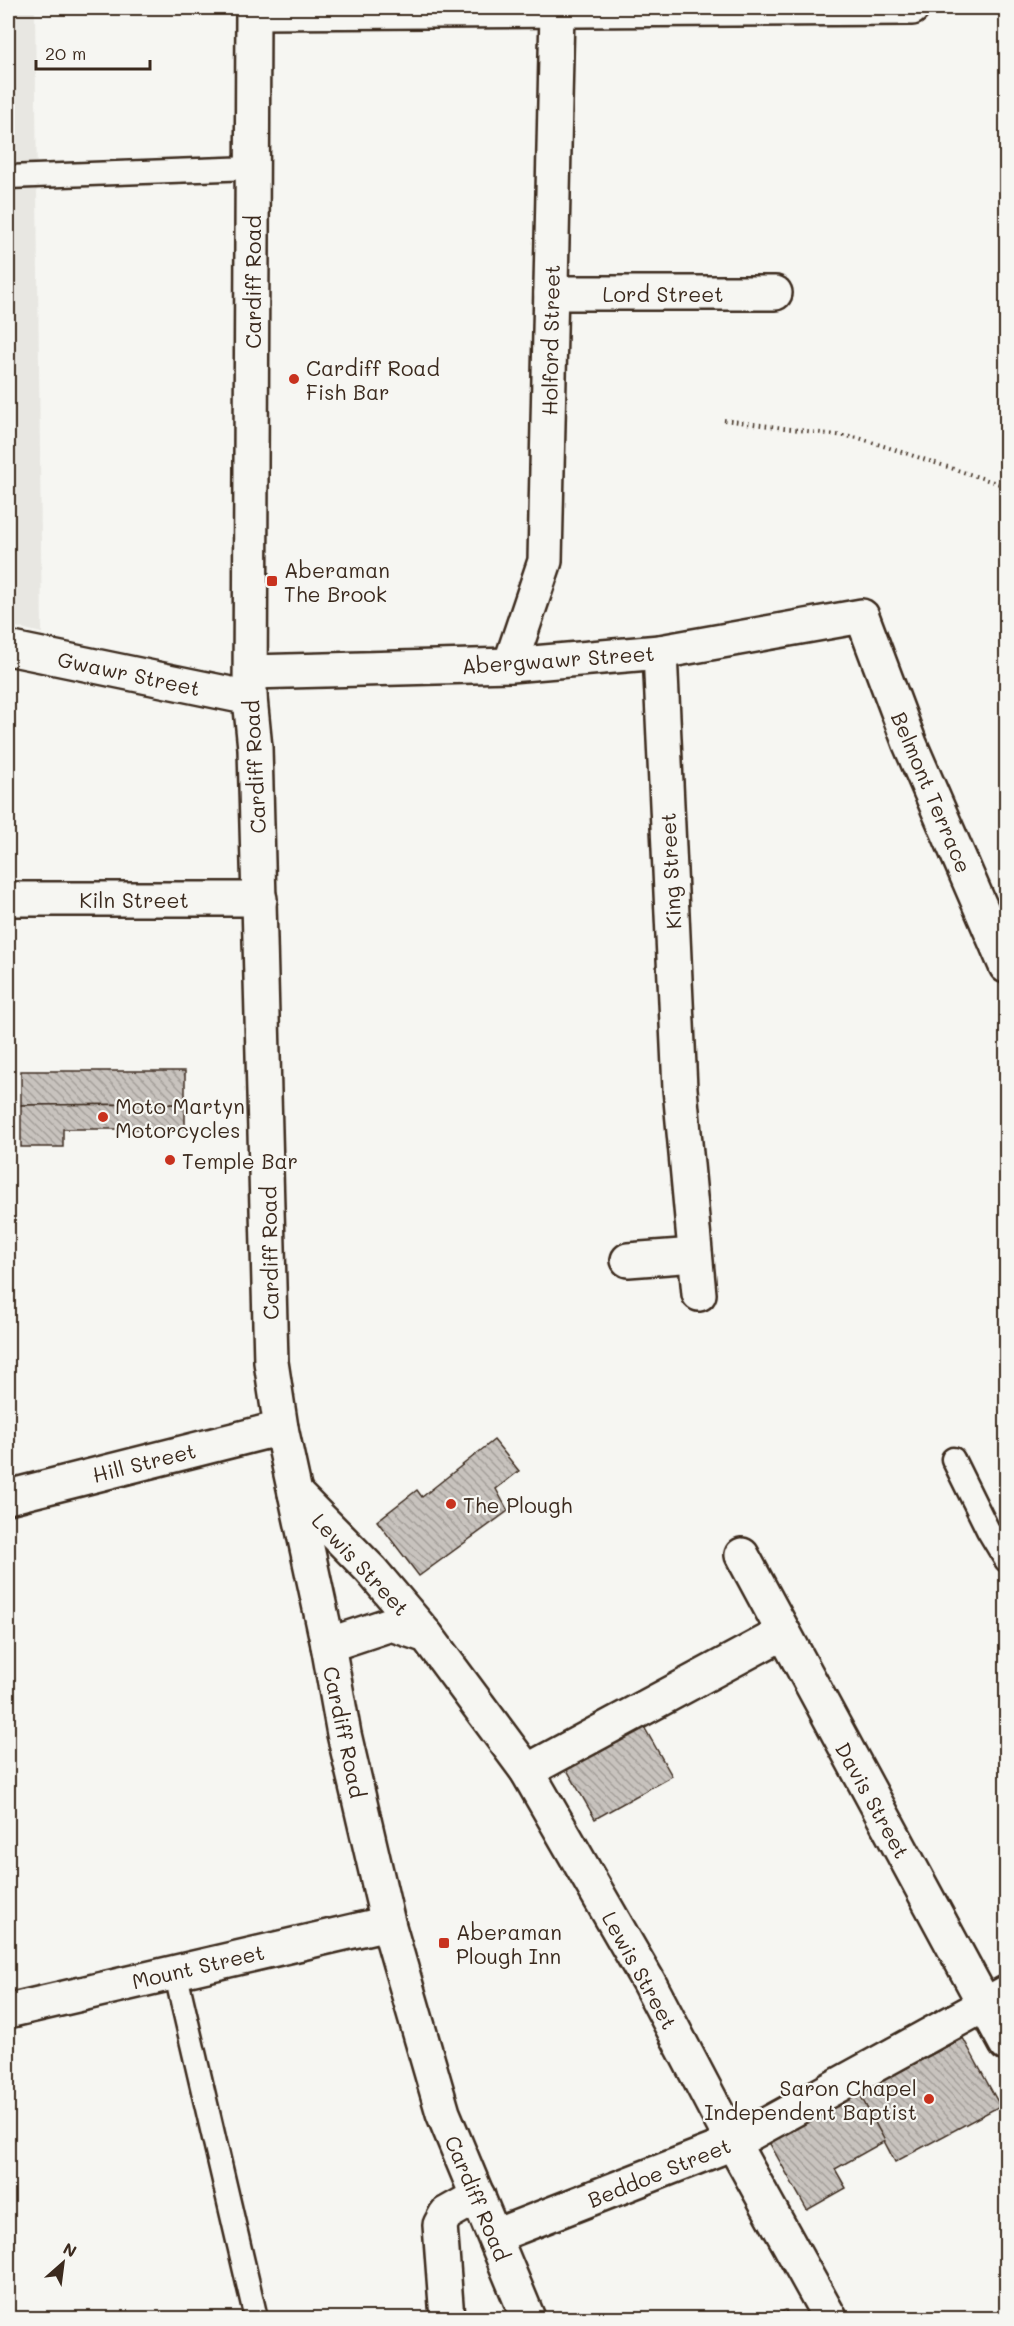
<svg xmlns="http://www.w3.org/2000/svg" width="1014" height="2326" viewBox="0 0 1014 2326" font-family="Mali,sans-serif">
<defs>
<pattern id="building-back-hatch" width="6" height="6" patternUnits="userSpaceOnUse" patternTransform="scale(1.5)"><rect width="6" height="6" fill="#c8c3be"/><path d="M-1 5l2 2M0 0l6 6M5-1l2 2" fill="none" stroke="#a49f9a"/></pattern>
</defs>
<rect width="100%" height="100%" fill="#f6f6f2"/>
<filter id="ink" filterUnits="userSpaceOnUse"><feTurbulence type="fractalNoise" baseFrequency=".0167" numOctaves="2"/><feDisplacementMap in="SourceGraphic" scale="12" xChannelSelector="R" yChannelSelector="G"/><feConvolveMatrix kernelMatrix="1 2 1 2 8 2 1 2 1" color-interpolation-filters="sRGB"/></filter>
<g filter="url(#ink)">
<path fill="#e8e7e2" d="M8,8H35L42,633L8,625Z"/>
<g fill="url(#building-back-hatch)" stroke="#3b2a1e" stroke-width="1.5">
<path d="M21,1071H185V1104L21,1105Z"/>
<path d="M185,1104V1129H63V1147H21V1105Z"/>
<path d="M494,1440L519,1471L496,1489L508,1511L419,1576L377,1521L417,1490L422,1497Z"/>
<path d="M639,1718L672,1776L595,1819L562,1761Z"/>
<path d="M963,2038L1000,2106L895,2162L859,2093Z"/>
<path d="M859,2093L885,2141L835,2169L846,2188L807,2210L769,2142Z"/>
<path d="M786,2310L790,2318H767Z"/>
</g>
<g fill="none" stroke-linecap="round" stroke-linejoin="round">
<defs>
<g id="service">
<path d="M8,177L252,168"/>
<path d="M953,1459L988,1530L1006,1560"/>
<path d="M175,1971L256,2318"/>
</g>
<g id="minor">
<path d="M253,12L912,8"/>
<path d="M551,293H775"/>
<path d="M8,648L250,698"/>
<path d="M660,652L680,1089L699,1294"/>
<path d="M510,665L545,561L557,10"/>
<path d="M251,672L510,665L660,652L862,616L910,744L1006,966"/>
<path d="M8,899H260"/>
<path d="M628,1260L695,1255"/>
<path d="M295,1493L371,1570L426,1635"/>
<path d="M8,1497L281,1428"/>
<path d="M742,1555L1006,2044"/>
<path d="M328,1645L391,1624L427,1636L527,1771L648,1981L733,2143L830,2318"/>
<path d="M527,1771L783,1633"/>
<path d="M8,2011L388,1923"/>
<path d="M495,2236L733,2143L1006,1993"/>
<path d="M447,2318L440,2225L446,2214L478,2196"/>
</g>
<path id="secondary" d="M253,8L250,698L255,748L271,1362L281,1428L328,1645L344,1734L388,1923L443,2113L528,2318"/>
</defs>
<use href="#service" stroke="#3b2a1e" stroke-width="27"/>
<use href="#minor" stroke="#3b2a1e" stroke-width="38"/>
<use href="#secondary" stroke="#3b2a1e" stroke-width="38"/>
<path stroke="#3b2a1e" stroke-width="4" stroke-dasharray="1.5 4.5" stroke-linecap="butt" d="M724,420L859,438L1006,486"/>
<use href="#service" stroke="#f6f6f2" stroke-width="22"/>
<use href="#minor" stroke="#f6f6f2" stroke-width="33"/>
<use href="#secondary" stroke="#f6f6f2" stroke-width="33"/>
</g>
</g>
<g fill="#c8321e" stroke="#f6f6f2" stroke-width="2">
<circle cx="294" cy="379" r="6"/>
<rect x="266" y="575" width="12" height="12" rx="3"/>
<circle cx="103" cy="1117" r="6"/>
<circle cx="170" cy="1160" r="6"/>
<circle cx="451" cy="1504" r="6"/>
<rect x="438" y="1937" width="12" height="12" rx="3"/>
<circle cx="929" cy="2099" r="6"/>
</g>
<g text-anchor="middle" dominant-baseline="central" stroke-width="4.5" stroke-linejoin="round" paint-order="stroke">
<g font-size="21" fill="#3b2a1e" stroke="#f6f6f2">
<text transform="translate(252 282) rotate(-90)">Cardiff Road</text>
<text x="663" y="293">Lord Street</text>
<text transform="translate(550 340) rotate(-89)">Holford Street</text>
<text transform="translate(558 659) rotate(-4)">Abergwawr Street</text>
<text transform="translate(129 673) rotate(12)">Gwawr Street</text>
<text transform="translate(254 767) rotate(-93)">Cardiff Road</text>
<text transform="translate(932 792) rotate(67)">Belmont Terrace</text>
<text transform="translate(670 871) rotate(-93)">King Street</text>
<text x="134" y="899">Kiln Street</text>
<text transform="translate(269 1253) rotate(-91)">Cardiff Road</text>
<text transform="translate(144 1462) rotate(-14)">Hill Street</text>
<text transform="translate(361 1564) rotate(47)">Lewis Street</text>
<text transform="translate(345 1732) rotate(78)">Cardiff Road</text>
<text transform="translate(873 1800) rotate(61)">Davis Street</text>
<text transform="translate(198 1966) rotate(-13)">Mount Street</text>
<text transform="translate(640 1970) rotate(61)">Lewis Street</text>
<text transform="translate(659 2172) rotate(-22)">Beddoe Street</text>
<text transform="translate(478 2198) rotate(67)">Cardiff Road</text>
</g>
<g font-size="21" fill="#3b2a1e" stroke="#f6f6f2" text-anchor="start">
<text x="306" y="367">Cardiff Road<tspan x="306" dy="24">Fish Bar</tspan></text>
<text x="284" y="569">Aberaman<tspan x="284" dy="24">The Brook</tspan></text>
<text x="115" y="1105">Moto Martyn<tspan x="115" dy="24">Motorcycles</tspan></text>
<text x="182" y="1160">Temple Bar</text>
<text x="463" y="1504">The Plough</text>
<text x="456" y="1931">Aberaman<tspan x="456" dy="24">Plough Inn</tspan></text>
<text x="917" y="2087" text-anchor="end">Saron Chapel<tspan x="917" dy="24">Independent Baptist</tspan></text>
</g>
</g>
<rect width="1014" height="2326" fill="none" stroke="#f6f6f2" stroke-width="30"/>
<rect x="15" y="15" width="984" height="2296" fill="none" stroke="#3b2a1e" stroke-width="2" filter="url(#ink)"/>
<g transform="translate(63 2263) rotate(28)" stroke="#f6f6f2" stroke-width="4.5" paint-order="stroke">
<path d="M0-4.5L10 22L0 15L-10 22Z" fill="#3b2a1e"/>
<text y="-9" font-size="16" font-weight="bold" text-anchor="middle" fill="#3b2a1e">N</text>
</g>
<path d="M36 60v9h114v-9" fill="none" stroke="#3b2a1e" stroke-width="3"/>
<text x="45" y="60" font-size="18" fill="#3b2a1e" stroke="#f6f6f2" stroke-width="4.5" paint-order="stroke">20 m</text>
</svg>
